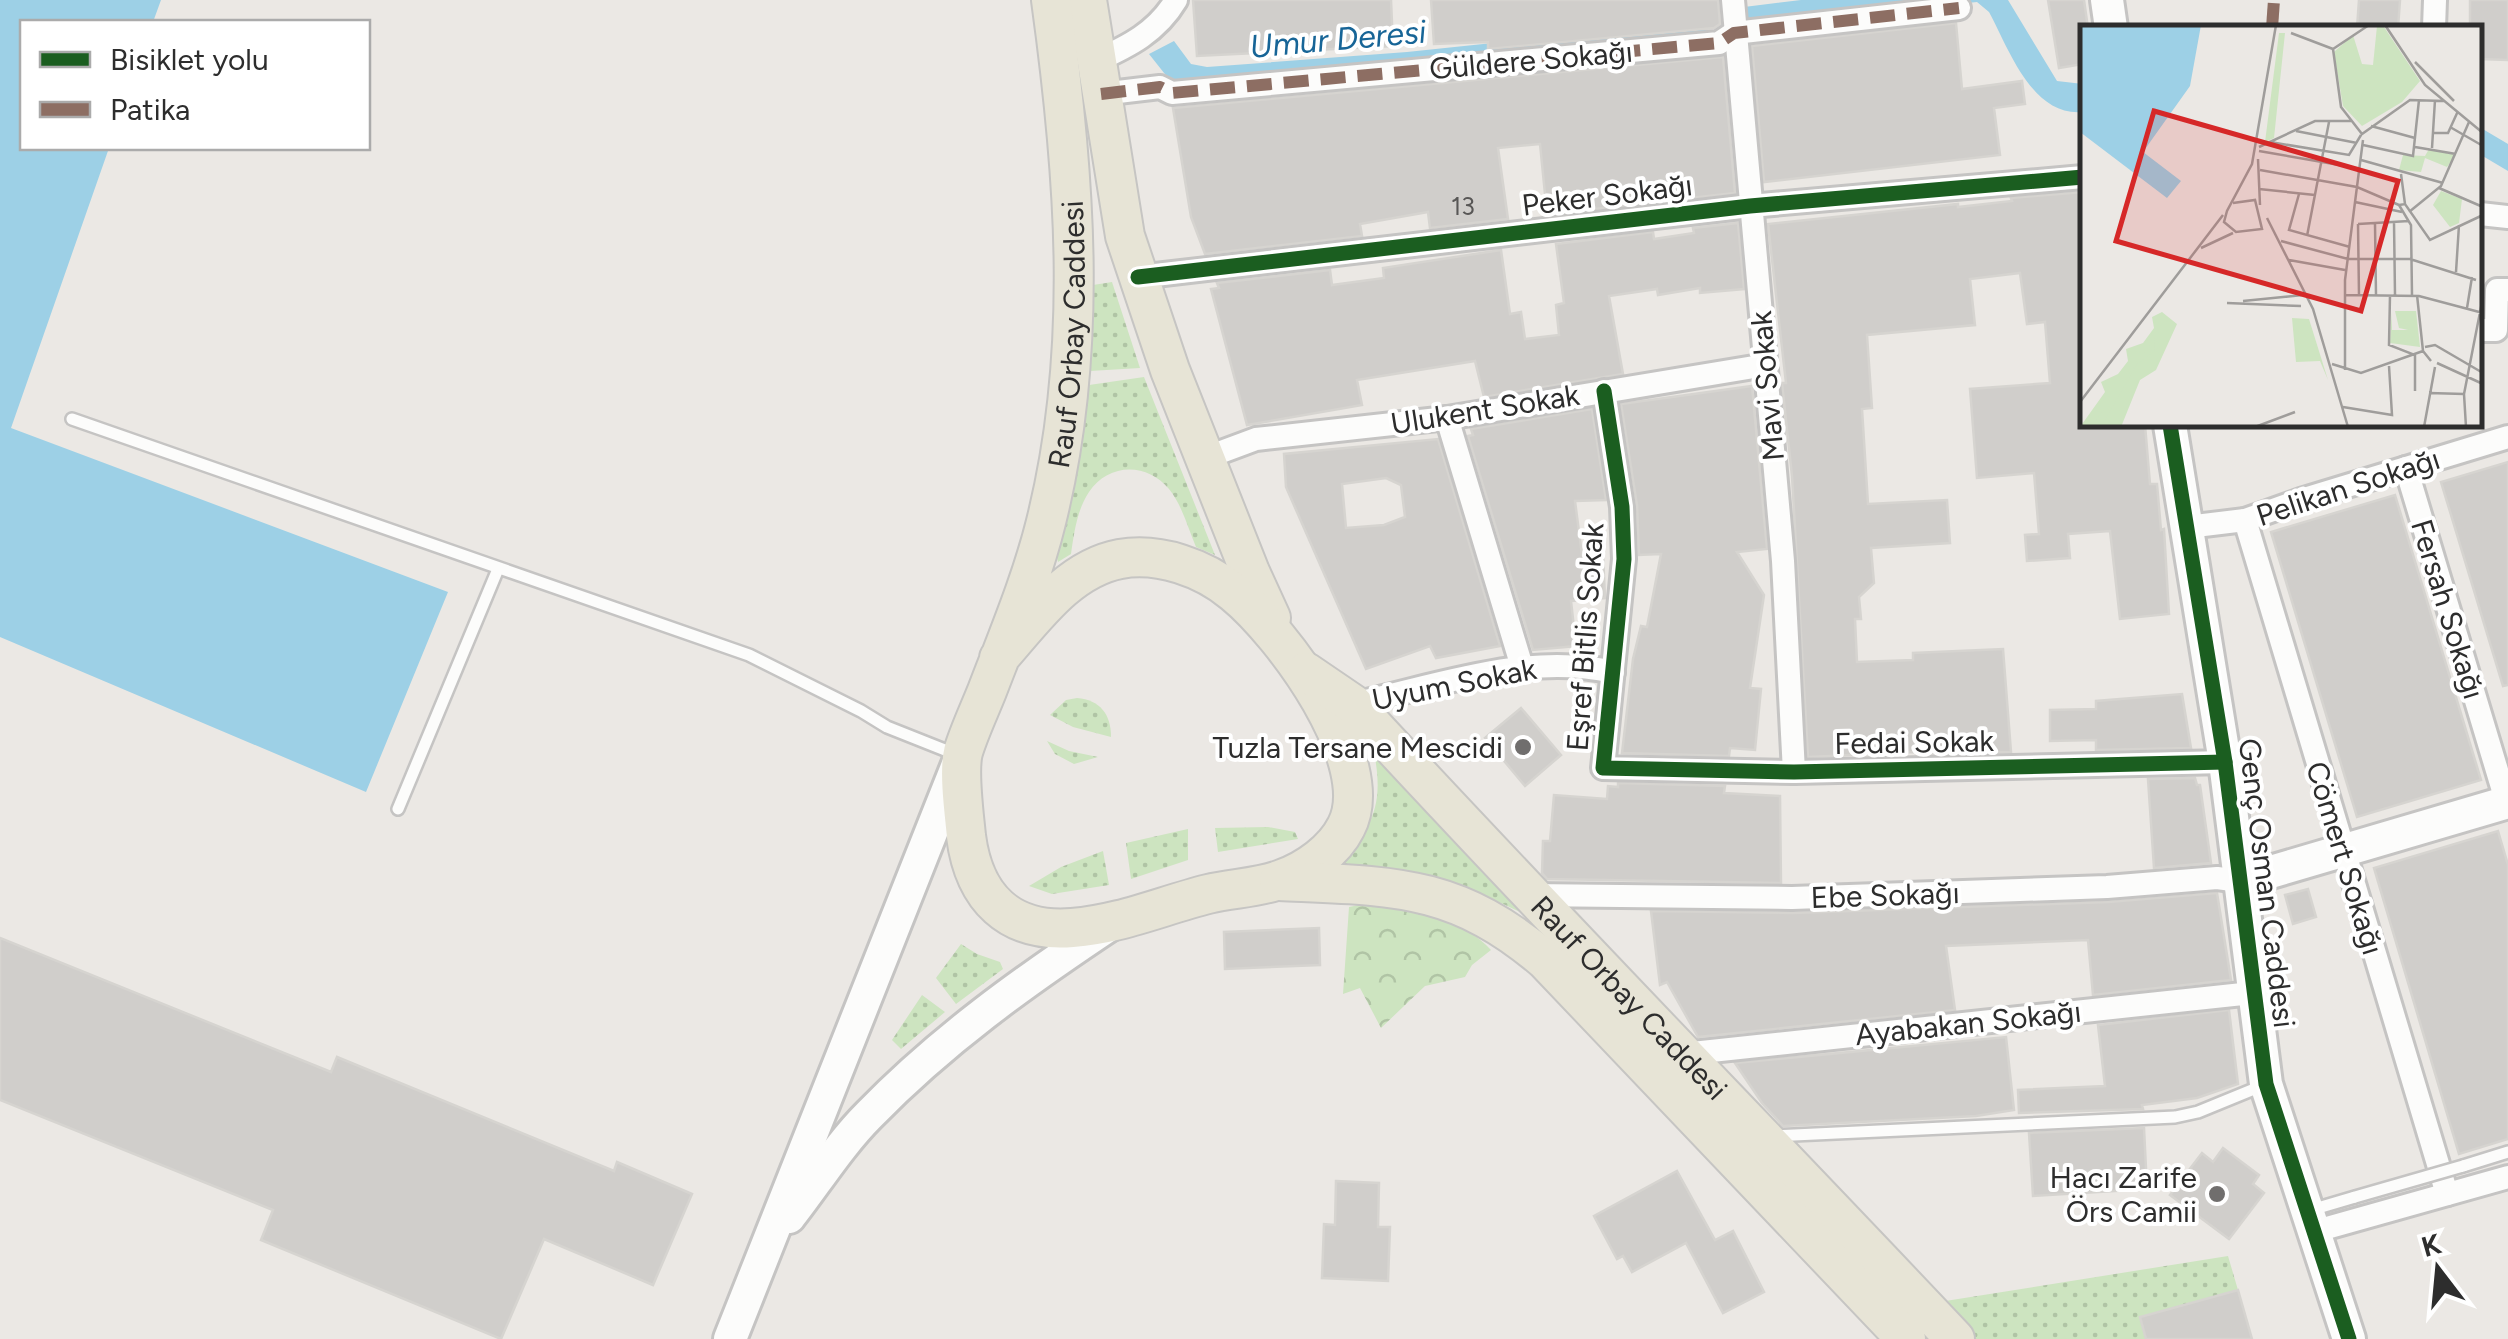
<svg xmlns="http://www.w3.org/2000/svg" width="2508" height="1339" viewBox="0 0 2508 1339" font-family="Figtree,sans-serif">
<defs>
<pattern id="grass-dots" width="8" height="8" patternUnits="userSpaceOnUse" patternTransform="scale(2.5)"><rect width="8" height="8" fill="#cde4c0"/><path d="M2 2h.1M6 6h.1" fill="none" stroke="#b0c4a5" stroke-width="1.8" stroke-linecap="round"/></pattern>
<pattern id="forest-crowns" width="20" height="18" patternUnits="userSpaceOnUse" patternTransform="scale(2.5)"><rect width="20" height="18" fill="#cde4c0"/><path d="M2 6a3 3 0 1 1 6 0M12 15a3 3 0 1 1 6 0" fill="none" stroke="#b0c4a5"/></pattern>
</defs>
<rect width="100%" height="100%" fill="#ebe8e4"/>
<g fill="url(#grass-dots)">
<path d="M1112,282L1140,368L1090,371L1093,285Z"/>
<path d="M1144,377L1215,555L1196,547C1188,528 1182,505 1169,489C1147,462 1108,463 1089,492C1077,510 1074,533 1071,554L1058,562L1056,553L1081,444L1089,385Z"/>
<path d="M1077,698C1100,700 1111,714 1111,737L1073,727L1050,715L1066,700Z"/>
<path d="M1047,741L1069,751L1098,757L1074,764L1055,754Z"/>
<path d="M1374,752L1930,1339L1520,912C1451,878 1411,869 1334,869C1371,828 1385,809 1374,752Z"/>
<path d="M1268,827L1295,832L1298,839L1218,852L1215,828Z"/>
<path d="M1188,829V860L1131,879L1126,843Z"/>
<path d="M1103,851L1109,885L1052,894L1029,886L1061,867Z"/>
<path d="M961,944L977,954L1000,962L1003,969L956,1004L936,978Z"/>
<path d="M922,995L945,1012L901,1049L892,1040Z"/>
<path d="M2228,1256L2238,1290L2140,1317L2146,1339H1970L1939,1302Z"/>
</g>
<path fill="url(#forest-crowns)" d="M1384,900C1421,910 1465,921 1491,950L1472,965L1465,977L1425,986L1381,1028L1360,988L1343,994L1349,907Z"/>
<g fill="#9dd0e6">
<path d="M0,0H161L153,22H22V148H109L11,428L448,592L366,792L0,637Z"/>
<path d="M1801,0H2008L2057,81L2083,84V112C2032,117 2009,49 1989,12L1977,2L1747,27L1744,7Z"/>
<path d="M1705,21L1708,41L1172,83L1149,54L1174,41L1191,64L1207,67L1407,52Z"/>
<path d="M2481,128L2508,144V171L2481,155Z"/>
</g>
<g fill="#d0cecb" stroke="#d6d4d0" stroke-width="2.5" fill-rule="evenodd">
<path d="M1193,0H1391L1393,46L1197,56Z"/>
<path d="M1431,0H1718L1720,24L1714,28L1488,49V42L1434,44Z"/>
<path d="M2048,0H2084L2088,28H2083V64L2059,68Z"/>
<path d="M2359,0H2400L2398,28H2357Z"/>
<path d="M2470,0H2508V60L2480,59V28H2470Z"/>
<path d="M1956,23L1962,89L2022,81L2025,104L1994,108L2000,155L1764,182L1752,46Z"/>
<path d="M1723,57L1735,193L1690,198V195L1649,197L1650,203L1547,214L1540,144L1498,148L1508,219L1430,228L1428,212L1360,224L1362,236L1205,254L1191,217L1173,108Z"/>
<path d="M2083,192V425H2145L2150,484H2157L2161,530L2164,529L2169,614L2120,619L2110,531L2068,534L2070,558L2027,561L2025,535L2039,534L2034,473L1977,478L1970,389L2050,383L2045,322L2027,324L2020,273L1970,279L1975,325L1867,335L1872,408L1862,409L1868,504L1947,500L1950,543L1871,548L1874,583L1859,597L1861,619H1855L1857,662L1913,660V653L2003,649L2011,752L1916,754V752L1808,757L1792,476L1782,383H1786L1768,224L1958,204V207L2012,201L2011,198Z"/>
<path d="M1738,223L1744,289L1700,293V288L1658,295L1657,289L1609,296L1623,374L1484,397L1475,361L1357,380L1362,405L1247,425L1211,289L1219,288L1217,283L1330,270L1332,285L1384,278L1383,268L1501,250L1510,314L1521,312L1525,339L1559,335L1556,305L1564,303L1556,244L1653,232L1654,239L1694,233L1693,228Z"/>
<path d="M1752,386L1767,549L1737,552L1764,595L1750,688L1761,689L1755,750L1730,748L1729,756L1622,753L1633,659L1641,626L1647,627L1661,554L1639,555L1637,505L1621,404Z"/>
<path d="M1592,409L1606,500L1575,501L1582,555L1603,553L1605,598L1571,601L1576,646L1533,650L1468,436L1473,435L1471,429Z"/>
<path d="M1438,439L1500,646L1436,658L1430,646L1366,669L1286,487L1284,454ZM1386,478L1401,485L1405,517L1384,525L1346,528L1342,484Z"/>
<path d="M2508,462V685L2503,686L2441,482Z"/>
<path d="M2395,495L2481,780L2357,817L2271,532Z"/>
<path d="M2182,694L2191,748L2096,750V740L2050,741V710L2096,709V701Z"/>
<path d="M1521,708L1561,755L1525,786L1485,738Z"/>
<path d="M2195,778L2197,785H2200L2211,863L2154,868L2148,779Z"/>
<path d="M1618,783L1725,786L1724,793L1780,796L1781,883L1547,879L1542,873L1543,841H1550L1554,795L1607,799L1608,786L1618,787Z"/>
<path d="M2498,831L2508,865V1139L2459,1154L2374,868Z"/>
<path d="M2308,889L2316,917L2293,924L2285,895Z"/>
<path d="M2217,893L2231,980L2093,995L2088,940L1946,946L1955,1010L1698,1037L1667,982L1660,985L1651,911L1793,913L2108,902Z"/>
<path d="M1319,928L1320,965L1225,969L1224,932Z"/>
<path d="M0,938L331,1072L337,1057L614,1171L617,1162L692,1194L653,1285L544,1239L501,1339L261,1240L273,1210L0,1100Z"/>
<path d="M2229,1010L2238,1084L2197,1098L2142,1105L2143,1109L2019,1113L2018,1090L2105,1086L2098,1025Z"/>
<path d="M2006,1037L2014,1110L1976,1116L1783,1126L1762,1103L1735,1063Z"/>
<path d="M2144,1128L2147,1189L2033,1196L2029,1133Z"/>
<path d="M2223,1148L2259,1175L2253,1184L2264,1193L2229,1239L2170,1195L2202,1153L2213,1162Z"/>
<path d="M1677,1171L1715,1240L1733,1231L1764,1292L1723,1313L1686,1243L1632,1272L1623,1256L1617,1259L1594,1216Z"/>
<path d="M1336,1181L1379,1183L1378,1227H1390L1388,1281L1322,1278L1324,1224L1335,1225Z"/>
<path d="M2238,1290L2252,1339H2146L2140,1317Z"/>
</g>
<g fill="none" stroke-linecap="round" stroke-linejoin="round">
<defs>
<g id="lane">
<path d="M72,419L749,655L861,711L887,727L955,754"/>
<path d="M398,809L498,569"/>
<path d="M1774,1136L2175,1117L2198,1112L2264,1085"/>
<path d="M2463,1166L2508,1152"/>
<path d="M2311,1210L2355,1197"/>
</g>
<g id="street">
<path d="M1733,0L1783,561L1794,772"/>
<path d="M2434,28L2435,0"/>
<path d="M1096,61C1129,46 1157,32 1176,0"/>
<path d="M1101,94L1160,87L1172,93L1719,43L1734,33L1959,8"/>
<path d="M2480,214L2508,217"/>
<path d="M1138,277L1750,206L2083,177"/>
<path d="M2480,330H2496L2497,290H2508"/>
<path d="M1604,391L1622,507L1624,559L1603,768L1794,772L2225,762"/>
<path d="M1447,418L1522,667"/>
<path d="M1205,458L1256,439L1447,418L1766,365"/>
<path d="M2406,468L2508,807"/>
<path d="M2245,520L2447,1194"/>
<path d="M2187,527L2245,520L2301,500L2508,437"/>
<path d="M1353,704C1437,686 1528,652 1613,672"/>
<path d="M1530,895L1792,898L2107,887L2217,878L2240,881"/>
<path d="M1683,1054L2252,993"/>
<path d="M2316,1231L2508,1177"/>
</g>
<g id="secondary">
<path d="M2107,0L2111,28"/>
<path d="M2170,425L2225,762L2266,1084L2349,1339"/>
<path d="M2240,881L2508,802"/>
<path d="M789,1217C815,1184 839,1145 869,1115C942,1040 1022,983 1109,925"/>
<path d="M730,1339L959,762"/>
</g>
<g id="primary">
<path d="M1087,0L1125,236L1170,370L1250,572L1271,618"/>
<path id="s1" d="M999,658C1033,620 1067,569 1120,559C1159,552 1204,568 1234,593C1282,632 1380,763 1346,827C1334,851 1307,870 1282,879C1259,888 1232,888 1208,894C1161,906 1121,924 1072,928C1009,933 974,898 966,836C964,815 958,772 963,752C969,732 979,711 987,691C1008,636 1032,579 1046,522C1089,350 1075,174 1051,0"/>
<path id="s2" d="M1306,672L1353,704C1551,919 1755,1127 1955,1339"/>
<path d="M1279,881C1391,886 1455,883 1545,960L1906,1339"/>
</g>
</defs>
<use href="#lane" stroke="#c5c4c3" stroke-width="16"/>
<use href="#street" stroke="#c5c4c3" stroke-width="28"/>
<use href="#secondary" stroke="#c5c4c3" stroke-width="38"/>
<use href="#primary" stroke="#c6c5c3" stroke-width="42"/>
<use href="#lane" stroke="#fcfcfb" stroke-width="11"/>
<use href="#street" stroke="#fcfcfb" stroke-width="22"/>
<use href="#secondary" stroke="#fcfcfb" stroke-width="32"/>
<use href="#primary" stroke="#e7e4d6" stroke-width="38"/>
<defs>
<g id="lane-bridge">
<path d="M2385,479L2428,466"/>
<path d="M2355,1197L2463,1166"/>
</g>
</defs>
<use href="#lane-bridge" stroke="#c5c4c3" stroke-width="16" stroke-linecap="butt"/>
<use href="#lane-bridge" stroke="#fcfcfb" stroke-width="11"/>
<g stroke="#8d6e63" stroke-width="12" stroke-dasharray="25 12" stroke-linecap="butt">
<path d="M2272,28L2274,0"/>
<path d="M1101,94L1160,87L1172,93L1719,43L1734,33L1959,8"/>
</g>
<defs>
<g id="cycleway">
<path d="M1138,277L1750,206L2083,177"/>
<path d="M1604,391L1622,507L1624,559L1603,768L1794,772L2225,762"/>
<path d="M2170,425L2225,762L2266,1084L2349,1339"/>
</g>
</defs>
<use href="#cycleway" stroke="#fff" stroke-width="21"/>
<use href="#cycleway" stroke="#1b5e20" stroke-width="15"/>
</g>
<g fill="#706e6d" stroke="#fff" stroke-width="4">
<circle cx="1523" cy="747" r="10"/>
<circle cx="2217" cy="1194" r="10"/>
</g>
<g text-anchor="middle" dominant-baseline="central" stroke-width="8" stroke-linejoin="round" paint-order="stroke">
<g font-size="25" fill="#585756">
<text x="1463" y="206">13</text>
</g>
<g font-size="30" fill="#2d2d2d" stroke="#fff">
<text transform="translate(1531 60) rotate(-5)">Güldere Sokağı</text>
<text transform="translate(1607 195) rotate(-7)">Peker Sokağı</text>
<text stroke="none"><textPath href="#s1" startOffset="1532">Rauf Orbay Caddesi</textPath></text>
<text transform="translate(1767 386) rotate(-95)">Mavi Sokak</text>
<text transform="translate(1485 409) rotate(-9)">Ulukent Sokak</text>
<text transform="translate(2348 487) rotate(-18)">Pelikan Sokağı</text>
<text transform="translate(2448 609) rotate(73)">Fersah Sokağı</text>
<text transform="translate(1585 637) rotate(-86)">Eşref Bitlis Sokak</text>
<text transform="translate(1454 684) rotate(-11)">Uyum Sokak</text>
<text transform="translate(1914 742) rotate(-1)">Fedai Sokak</text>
<text transform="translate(2345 858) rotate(73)">Cömert Sokağı</text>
<text transform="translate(2267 883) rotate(83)">Genç Osman Caddesi</text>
<text transform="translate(1885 895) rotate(-2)">Ebe Sokağı</text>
<text stroke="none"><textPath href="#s2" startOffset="460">Rauf Orbay Caddesi</textPath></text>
<text transform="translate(1968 1023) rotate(-6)">Ayabakan Sokağı</text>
</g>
<g font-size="30" fill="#2d2d2d" stroke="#fff" text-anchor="end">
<text x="1503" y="747">Tuzla Tersane Mescidi</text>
<text x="2197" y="1177">Hacı Zarife<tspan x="2197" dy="34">Örs Camii</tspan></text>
</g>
<g font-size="32" font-style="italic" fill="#176597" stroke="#fff">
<text transform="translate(1338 39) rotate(-5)">Umur Deresi</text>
</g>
</g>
<g transform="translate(2080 25)">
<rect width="402" height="402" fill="#ebe8e4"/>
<path d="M349,124L376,130L367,142L345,133L341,147L319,145L323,130L345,131ZM361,166L382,174L379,198L370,202L353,180ZM315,286H336L340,322L310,318L312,287V305H328L319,303ZM212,293L229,294L248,355L240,336L216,337Z" fill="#cde4c0"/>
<path d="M297,1L304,2L340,56L322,77L282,101L263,81L254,27L273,10L282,39L293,40ZM199,8H205L194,113L185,117ZM82,287L97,299L76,345L60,355L41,402H0L25,367L21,357L38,349L48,336L46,324L63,318L74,303L72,292Z" fill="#cde4c0"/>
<path d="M75,313L74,327L57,339L21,402H11Z" fill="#cde4c0"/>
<path d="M121,0L110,61L63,127L101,156L87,173L0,107V0Z" fill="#9dd0e6"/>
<path fill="none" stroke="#9f9d9b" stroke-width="2.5" d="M305,0L345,60L403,108M211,8L253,24L261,82L282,109L330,75L364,76M253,24L289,0M335,37L374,76M291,101L335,113M370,102L403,121M216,106L277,118M353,108H368L378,86M190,117L269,130L281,110M283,120L333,131L339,75M179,122L235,96H271M335,122L376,129M352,123L355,75M179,126L265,141M178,134L180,180M281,135L363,158M180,145L277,162L319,180M321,149L325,179M359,163L403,182M179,164L235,170M219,169L209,205L270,222M275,177L322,187M153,178L175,175L182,204L156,207L144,197L147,186L172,139L196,0M319,180L325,179L350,215L403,190M319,180L331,200L332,270M329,187L361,161L389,97M187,193L233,284L268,402M314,197L315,270M278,199L279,270M278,199L329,196M295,199L296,270M227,211L249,97M201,216L268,234H330L396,255M121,223L153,208M209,235L265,245M376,247L379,200M265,270L339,271L403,288M310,270L309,320L335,330V366M337,270L343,326L351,336M163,276L223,270M147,278L221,281M387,283L392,252M345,322L355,320L403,348M357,338L403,359M252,339L281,348L343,326M265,345V255L283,115M349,368L384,369M0,377L143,190M263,382L312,390L309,341M175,402L215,387M344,402L355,342M386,402L384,369L403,272"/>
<path fill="#d62828" fill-opacity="0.15" stroke="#d62828" stroke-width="5" d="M74,86L318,156L281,286L36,216Z"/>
<rect width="402" height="402" fill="none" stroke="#2d2d2d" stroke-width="5"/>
</g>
<rect x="20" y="20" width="350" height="130" fill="#ffffff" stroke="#ababab" stroke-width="2.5"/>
<rect x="40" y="52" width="50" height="15" fill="#1b5e20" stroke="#ababab" stroke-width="2.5"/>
<text x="110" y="70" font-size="30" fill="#2d2d2d">Bisiklet yolu</text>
<rect x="40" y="102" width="50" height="15" fill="#8d6e63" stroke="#ababab" stroke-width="2.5"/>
<text x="110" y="120" font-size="30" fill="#2d2d2d">Patika</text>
<g transform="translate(2438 1269) rotate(344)" stroke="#ffffff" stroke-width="8" paint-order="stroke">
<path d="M0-8L18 38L0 25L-18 38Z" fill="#2d2d2d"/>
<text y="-15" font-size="28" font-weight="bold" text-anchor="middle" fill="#2d2d2d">K</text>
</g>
</svg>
